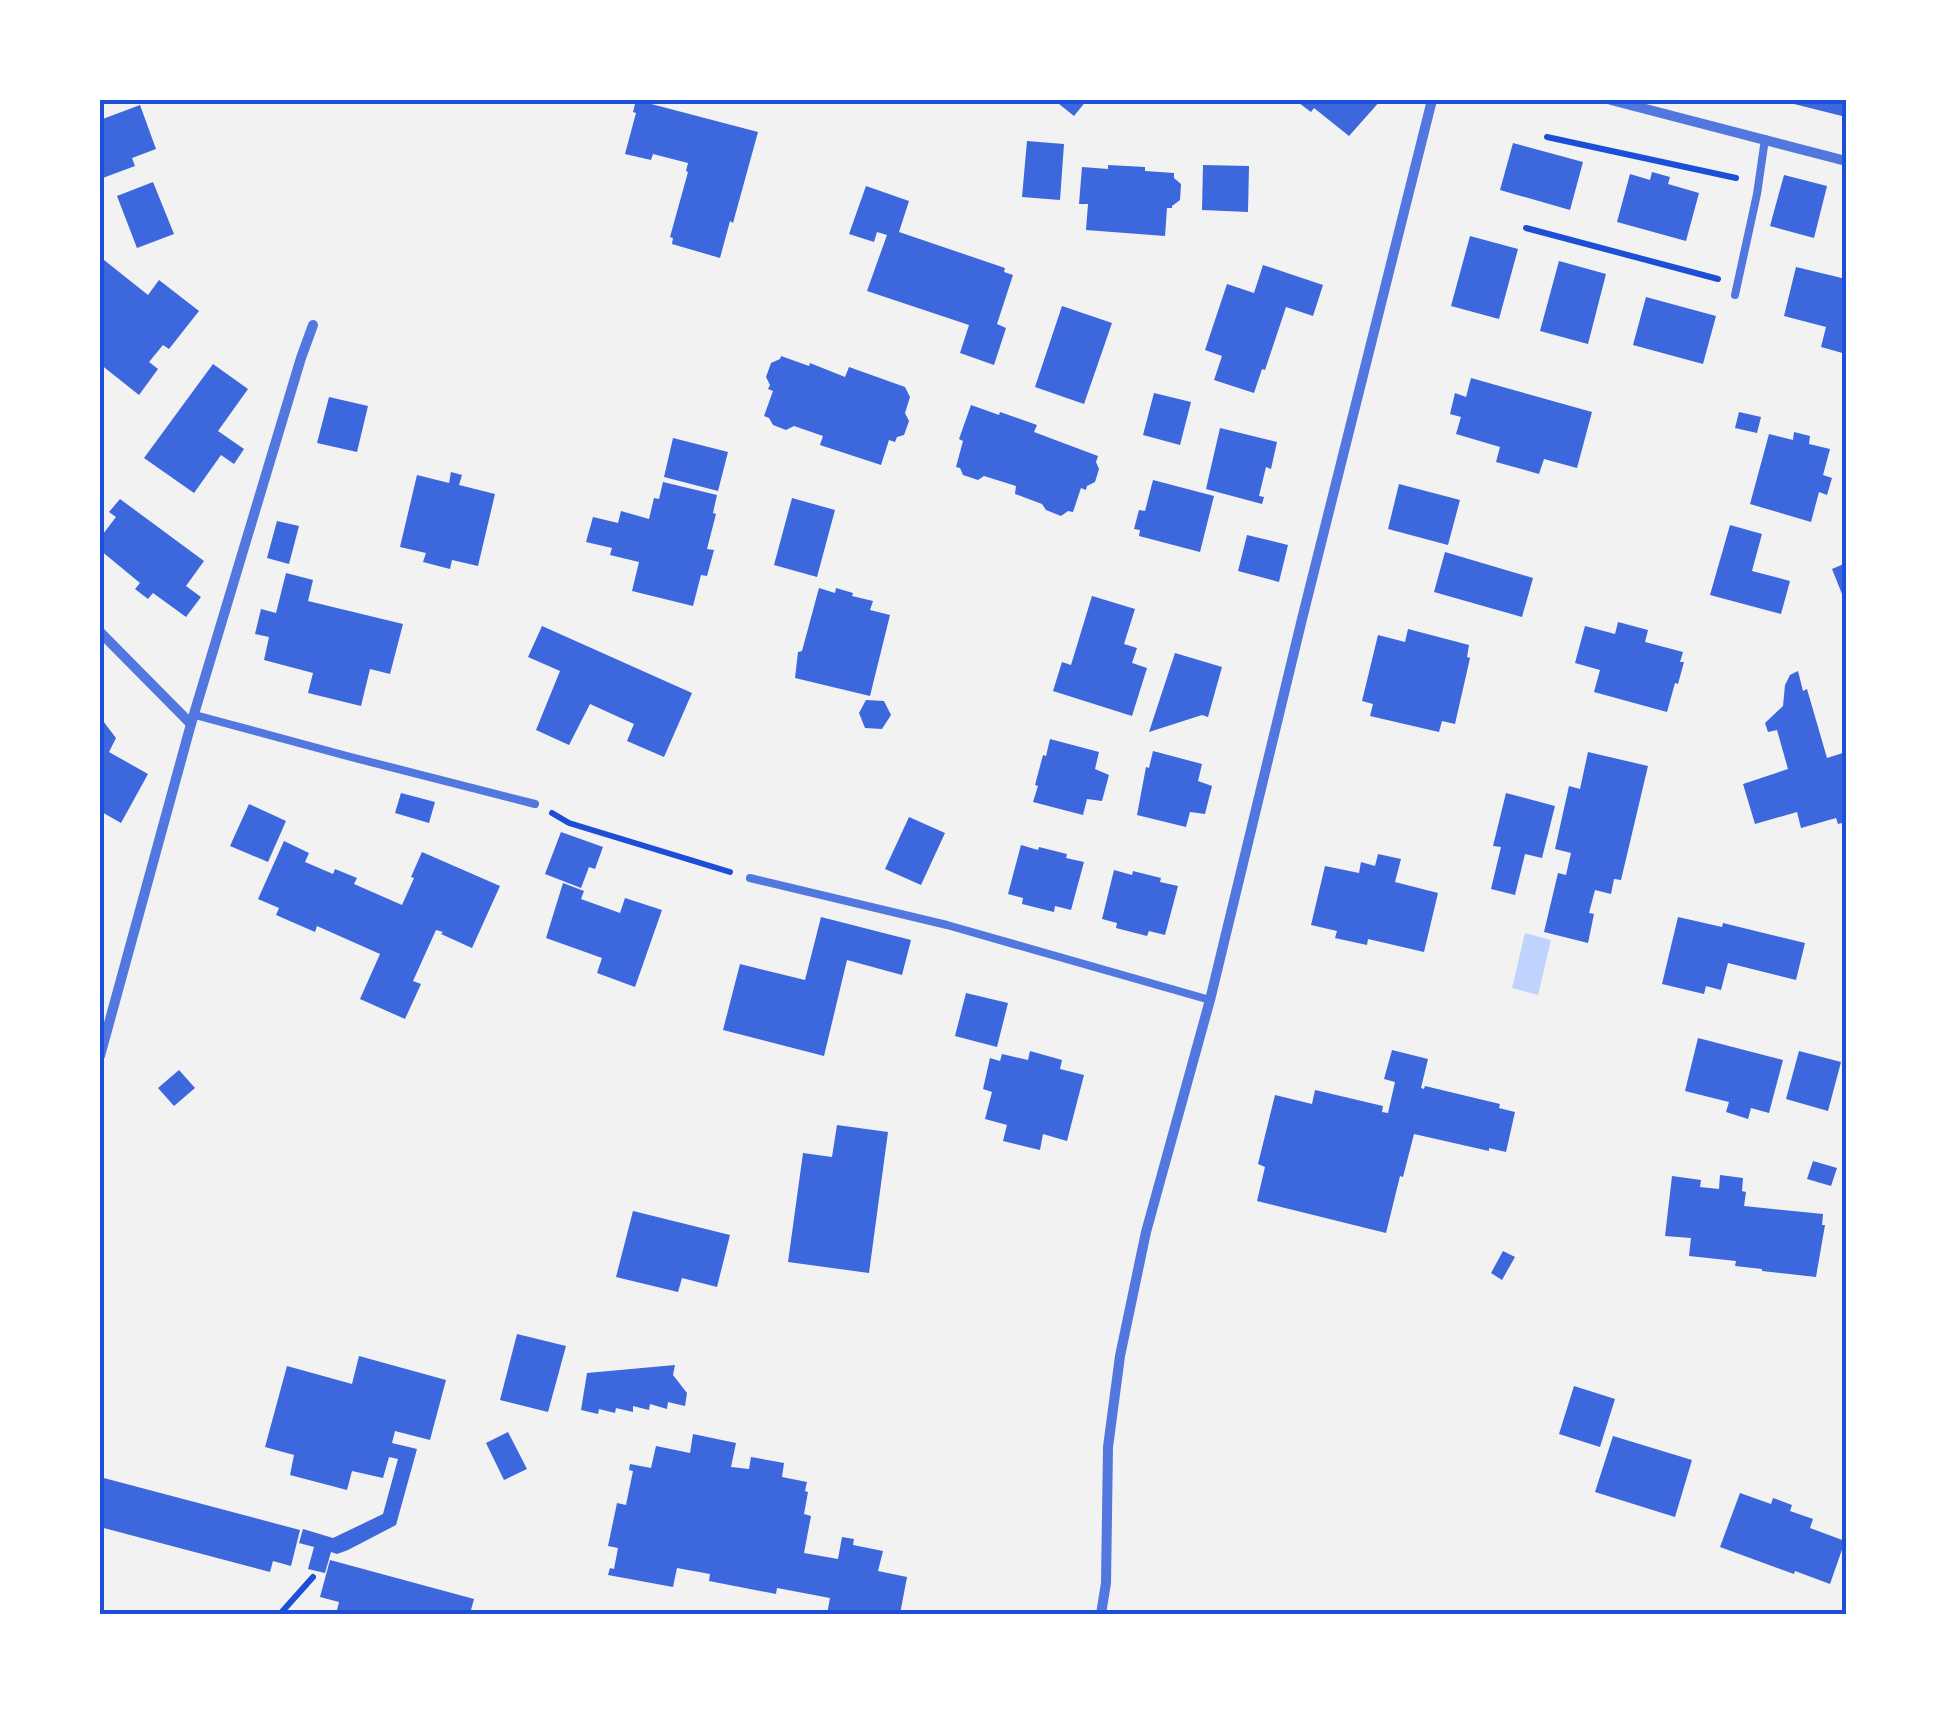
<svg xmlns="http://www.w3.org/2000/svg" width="1946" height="1714" viewBox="0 0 1946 1714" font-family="'Fira Sans',sans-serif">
<rect width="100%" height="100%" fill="#f2f2f2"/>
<path fill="#bfd3fe" d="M1525,933L1551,940L1538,995L1512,988Z"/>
<g fill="#3d67dc">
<path d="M636,100L758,132L733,223L730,221L720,258L672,244L673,238L670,237L688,172L686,171L688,163L653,154L651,160L625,154L636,113L633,112Z"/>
<path d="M1054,100H1087L1074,116Z"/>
<path d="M1295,100H1381L1349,136L1314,108L1311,112Z"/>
<path d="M1782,100H1846V117L1782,101Z"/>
<path d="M140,105L156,149L132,158L135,166L100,179V120Z"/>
<path d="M1027,141L1064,144L1060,200L1022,197Z"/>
<path d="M1513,143L1583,162L1570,210L1500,190Z"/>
<path d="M1108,165L1145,167V171L1174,173V178L1181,184L1180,200L1172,206V208H1167L1165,236L1086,230L1088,204H1079L1082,167L1108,169Z"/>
<path d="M1203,165L1249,166L1248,212L1202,210Z"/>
<path d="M1652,172L1670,177L1668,184L1699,193L1686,241L1617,222L1630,174L1650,180Z"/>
<path d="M1784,175L1827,186L1814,238L1770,226Z"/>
<path d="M153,182L174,234L137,248L117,196Z"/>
<path d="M866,186L909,201L899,232L1005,268L1004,272L1013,275L997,324L1006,328L994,365L960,353L969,325L867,291L887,235L877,232L874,242L849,234Z"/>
<path d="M1470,236L1518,249L1499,319L1451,306Z"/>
<path d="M104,260L148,295L159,280L199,311L169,349L163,345L149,362L158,369L139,395L100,364V265Z"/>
<path d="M1559,261L1606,274L1588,344L1540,331Z"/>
<path d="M1263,265L1323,285L1313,316L1286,307L1265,370L1262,369L1254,393L1214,380L1222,356L1205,350L1227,284L1254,293Z"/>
<path d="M1796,267L1846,279V354L1821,347L1826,327L1784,316Z"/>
<path d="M1646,297L1716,316L1703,364L1633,345Z"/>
<path d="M1062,306L1112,323L1084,404L1035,387Z"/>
<path d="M781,356L809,366L810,363L845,377L849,367L905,387L910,397L905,413L909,421L904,435L897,437L895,442L889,440L881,465L820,445L823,436L794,426L786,430L773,425L769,418L764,416L773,391L768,389L770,385L766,377L771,363L780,359Z"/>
<path d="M213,364L248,389L218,431L244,449L234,464L221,455L194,493L144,458Z"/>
<path d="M1471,378L1592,412L1577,468L1544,459L1539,474L1496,462L1500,447L1456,434L1461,417L1450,414L1455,393L1466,397Z"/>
<path d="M1154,393L1191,402L1180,445L1143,435Z"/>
<path d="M329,397L368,406L357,452L317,443Z"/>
<path d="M971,405L999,415L1000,412L1037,425L1034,432L1098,456L1096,462L1099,469L1095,482L1087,486L1086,490L1081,488L1073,512L1068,511L1061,516L1046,510L1042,504L1015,494L1016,486L984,476L978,480L963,475L960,468L956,467L963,441L959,439Z"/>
<path d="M1739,412L1761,417L1757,433L1735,428Z"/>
<path d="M1220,428L1277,442L1271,469L1266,467L1259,496L1264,497L1262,504L1206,489Z"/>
<path d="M1794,432L1810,436L1809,444L1830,449L1823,475L1832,478L1827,495L1819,492L1811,522L1750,504L1769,434L1793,440Z"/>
<path d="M673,438L728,452L718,491L664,477Z"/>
<path d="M451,472L462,475L459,485L495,494L478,566L452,560L450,569L423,562L426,553L400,547L417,475L449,483Z"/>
<path d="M1153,480L1214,496L1200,552L1139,536L1140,530L1134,529L1139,510L1145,511Z"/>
<path d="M663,482L717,495L713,513L716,514L707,549L714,550L707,576L701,575L693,606L632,591L639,562L610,555L612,548L586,542L593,517L618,523L621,511L649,519L654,498L659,499Z"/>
<path d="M1399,484L1460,500L1448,545L1388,529Z"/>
<path d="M792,498L835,510L817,577L774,565Z"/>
<path d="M120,499L204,561L186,586L201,597L186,617L153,593L148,599L135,589L140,583L100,550V538L116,517L109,512Z"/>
<path d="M277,521L299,526L289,564L267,558Z"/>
<path d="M1730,525L1762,534L1752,571L1790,581L1781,614L1710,595Z"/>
<path d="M1247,535L1288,545L1279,582L1238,571Z"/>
<path d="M1445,552L1533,578L1522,617L1434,592Z"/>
<path d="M1846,563V604L1832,569Z"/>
<path d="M286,573L313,580L308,601L403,624L390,674L370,669L361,706L308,693L313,673L264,660L269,637L255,634L261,609L276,613Z"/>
<path d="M819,588L835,593L836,588L853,593L852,596L873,601L870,610L890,615L870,696L795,678L798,652L802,651Z"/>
<path d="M1092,596L1135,609L1124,644L1137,648L1132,663L1147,668L1132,716L1053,691L1062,662L1071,665Z"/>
<path d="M1618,622L1648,630L1645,642L1683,652L1680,662H1684L1678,684L1675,683L1667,712L1594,692L1600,670L1575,663L1585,626L1615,634Z"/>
<path d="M542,626L692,693L664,757L627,741L634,724L590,704L569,745L536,730L560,671L528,657Z"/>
<path d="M1408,629L1469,645L1467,657L1470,658L1455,724L1442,721L1439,732L1370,716L1373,704L1362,701L1378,635L1405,642Z"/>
<path d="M1175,653L1222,667L1208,717L1202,715L1149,732Z"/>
<path d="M1798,671L1803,691L1807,689L1827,758L1846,752V822L1838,824L1836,818L1801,828L1797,812L1755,824L1743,784L1788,769L1777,730L1768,732L1765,723L1783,706L1785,685L1790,675Z"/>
<path d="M866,700L884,701L891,715L882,729L865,728L859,713Z"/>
<path d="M100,717L116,738L109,752L148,774L121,823L100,811Z"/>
<path d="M1050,739L1099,752L1095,769L1109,775L1102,801L1087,799L1083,815L1033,802L1038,786L1035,785L1043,755L1046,756Z"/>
<path d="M1153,751L1202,764L1198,781L1212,786L1205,814L1190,812L1186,827L1137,815L1146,767L1149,768Z"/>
<path d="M1588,752L1648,766L1621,880L1614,879L1611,894L1595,890L1589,913L1594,914L1588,943L1544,932L1558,873L1566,875L1571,853L1555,849L1569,786L1580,789Z"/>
<path d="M401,793L435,802L429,823L395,813Z"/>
<path d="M1506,793L1555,806L1542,858L1525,854L1515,895L1491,889L1501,847L1493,846Z"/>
<path d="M249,804L286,821L268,862L230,846Z"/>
<path d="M909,817L945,833L921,885L885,869Z"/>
<path d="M561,832L603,847L595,869L589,867L581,888L545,874Z"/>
<path d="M284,841L309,853L305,862L333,874L335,869L357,878L354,884L402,905L414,878L411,877L422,852L500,886L472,948L441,934L443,932L436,930L413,981L421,984L405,1019L360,999L380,954L317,926L315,932L276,915L279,908L258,899Z"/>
<path d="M1021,845L1038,850L1039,847L1067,854L1066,858L1084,862L1071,910L1055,906L1054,912L1022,904L1023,898L1008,894Z"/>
<path d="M1378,854L1401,859L1395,882L1438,893L1424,952L1368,939L1367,945L1335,938L1337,931L1311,925L1325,866L1359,873L1361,862L1375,866Z"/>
<path d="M1114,870L1132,875L1133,871L1161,878L1160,882L1178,886L1165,935L1149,931L1147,936L1116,928L1117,923L1102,919Z"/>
<path d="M563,883L584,891L581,899L620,913L625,898L662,910L635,987L597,973L602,958L546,938Z"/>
<path d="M821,917L911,940L902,975L847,960L824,1056L723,1030L740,964L805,980Z"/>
<path d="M1678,917L1722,927L1723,923L1805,943L1796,980L1728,963L1721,990L1706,986L1704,994L1662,984Z"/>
<path d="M966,993L1008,1003L997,1047L955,1036Z"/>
<path d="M1698,1038L1783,1060L1769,1113L1751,1108L1748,1119L1726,1112L1729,1102L1685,1091Z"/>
<path d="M1392,1050L1428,1059L1421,1088L1424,1089L1425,1086L1500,1104L1499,1108L1515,1112L1506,1152L1489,1148V1151L1414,1134L1403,1177L1400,1176L1386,1233L1257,1201L1265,1167L1258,1164L1275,1095L1312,1104L1315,1090L1383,1106L1382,1112L1388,1113L1395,1082L1384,1079Z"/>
<path d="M1030,1051L1062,1060L1060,1069L1084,1075L1067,1141L1043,1134L1040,1150L1003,1141L1007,1125L985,1119L992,1092L983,1089L990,1058L1000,1061L1002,1054L1028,1060Z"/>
<path d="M1799,1051L1841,1062L1828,1111L1786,1099Z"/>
<path d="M179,1070L195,1088L174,1106L158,1088Z"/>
<path d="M837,1125L888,1132L869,1273L788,1262L803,1153L832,1157Z"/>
<path d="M1813,1161L1837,1168L1831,1186L1807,1179Z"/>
<path d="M1720,1175L1743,1178L1742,1191L1746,1192L1744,1206L1823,1214L1822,1225H1825L1816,1277L1762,1271V1269L1735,1266L1736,1261L1689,1256L1691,1238L1665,1236L1672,1176L1701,1180L1700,1187L1719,1189Z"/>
<path d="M633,1211L730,1235L717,1287L682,1278L678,1292L616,1277Z"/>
<path d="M1503,1251L1515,1257L1502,1280L1491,1273Z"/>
<path d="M517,1334L566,1346L548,1412L500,1400Z"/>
<path d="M359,1356L446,1380L430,1440L395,1431L392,1443L417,1449L396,1525L348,1550L337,1554L331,1552L325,1573L308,1569L314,1547L299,1543L303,1529L333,1538L383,1514L398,1459L389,1457L383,1478L352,1471L347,1490L290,1475L294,1455L265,1447L287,1366L352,1384Z"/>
<path d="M675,1365L673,1375L687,1393L685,1406L668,1402L667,1409L650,1404L649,1410L633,1406V1412L616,1408L615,1413L599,1409L598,1414L581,1410L587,1373Z"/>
<path d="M1574,1386L1615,1399L1600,1447L1559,1434Z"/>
<path d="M508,1432L527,1469L504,1480L486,1443Z"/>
<path d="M693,1434L736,1443L731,1467L749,1469L751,1457L784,1463L782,1477L807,1482L805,1491L808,1492L804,1514L811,1516L804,1553L838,1559L842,1537L854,1539L853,1545L883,1551L878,1571L907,1577L900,1614H827L830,1598L777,1588L776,1594L709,1581L710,1574L677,1568L673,1587L608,1575L610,1568L614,1569L618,1548L608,1546L617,1503L626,1505L633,1471L629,1470L630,1464L651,1468L656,1446L690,1453Z"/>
<path d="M1613,1436L1692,1460L1675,1517L1595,1492Z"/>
<path d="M100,1477L300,1530L291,1566L273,1561L270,1572L100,1527Z"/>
<path d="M1740,1493L1771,1504L1773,1498L1792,1505L1790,1511L1813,1519L1810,1528L1845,1541L1830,1584L1795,1571L1794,1574L1720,1547Z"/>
<path d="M330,1560L474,1599L471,1610L482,1614H336L339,1602L320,1597Z"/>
</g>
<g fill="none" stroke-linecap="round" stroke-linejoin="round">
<g stroke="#1d4ed8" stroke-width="6">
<path d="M1547,137L1736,178"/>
<path d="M1526,228L1718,279"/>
<path d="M552,813L569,823L730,872"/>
<path d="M280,1614L313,1577"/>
</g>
<g stroke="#5277de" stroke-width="8">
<path d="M1735,295L1757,194L1765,139"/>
<path d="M195,715L347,756L535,804"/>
<path d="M750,878L947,925L1210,1000"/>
</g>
<g stroke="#5277de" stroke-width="10">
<path d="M1611,100L1846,161"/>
<path d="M100,632L191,724"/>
<path d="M100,1056L191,724L301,358L313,325"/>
<path d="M1101,1614L1106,1583L1108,1447L1120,1356L1146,1232L1210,1000L1302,619L1432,100"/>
</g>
</g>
<rect width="1946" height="1714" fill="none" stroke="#ffffff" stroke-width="205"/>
<rect x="102" y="102" width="1742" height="1510" fill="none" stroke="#1d4ed8" stroke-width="4"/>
</svg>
